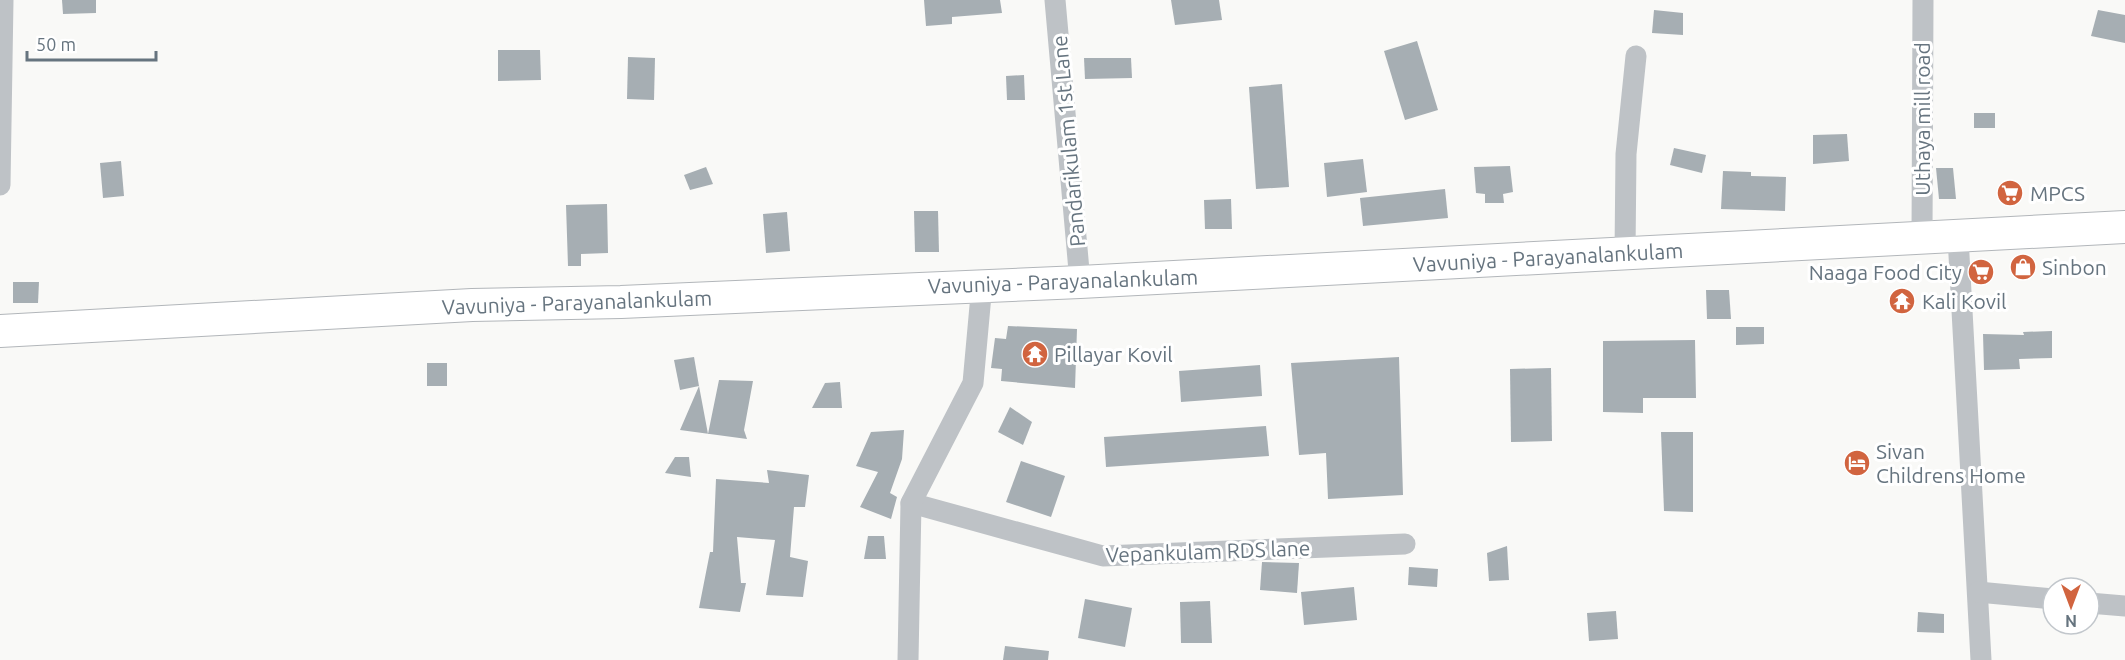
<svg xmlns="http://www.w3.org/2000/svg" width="2125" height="660" viewBox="0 0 2125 660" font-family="Ubuntu,sans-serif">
<rect width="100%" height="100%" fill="#f9f9f7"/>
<g fill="#a6aeb3">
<path d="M62,0H96V13L63,14Z"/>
<path d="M924,0H1000L1002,13L952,17V24L926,26Z"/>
<path d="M1171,0H1219L1222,20L1175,25Z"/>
<path d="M1654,10L1683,13V35L1652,33Z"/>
<path d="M2098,10L2125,15V43L2091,36Z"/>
<path d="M1417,41L1438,110L1405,120L1384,51Z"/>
<path d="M498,50H540L541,80L498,81Z"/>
<path d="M628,57L655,58L654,100L627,99Z"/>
<path d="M1084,58H1131L1132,78L1085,79Z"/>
<path d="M1024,75L1025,100H1007L1006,76Z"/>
<path d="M1282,84L1289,187L1256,189L1249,87Z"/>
<rect x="1974" y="113" width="21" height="15"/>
<path d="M1847,134L1849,161L1813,164V135Z"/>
<path d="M1674,148L1706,155L1702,173L1670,165Z"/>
<path d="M1363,159L1367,192L1327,197L1324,163Z"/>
<path d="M121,161L124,196L103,198L100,163Z"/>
<path d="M1510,166L1513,192L1503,194L1504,203H1485V194L1476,193L1474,167Z"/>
<path d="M706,167L713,184L690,190L684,175Z"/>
<path d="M1936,168H1953L1956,199H1939Z"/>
<path d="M1723,171L1751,172V176L1786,177L1785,211L1721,209Z"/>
<path d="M1445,189L1448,218L1363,226L1360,198Z"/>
<path d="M1231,199L1232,229H1205L1204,200Z"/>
<path d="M607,204L608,253L581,254V266H568L566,205Z"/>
<path d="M914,211H938L939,252H915Z"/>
<path d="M787,212L790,251L766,253L763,214Z"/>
<path d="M13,282H39L38,303H13Z"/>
<path d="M1706,290H1729L1731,319H1707Z"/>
<path d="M1008,326L1077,329L1075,388L1001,381L1002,369L991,368L995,338L1006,339Z"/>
<path d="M1736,327H1764V344L1736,345Z"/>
<path d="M2052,331V358L2019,359L2020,369L1984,370L1983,334L2024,335L2023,332Z"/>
<path d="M1695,340L1696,398H1643V413L1603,412V341Z"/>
<path d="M694,357L699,386L680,390L674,360Z"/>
<path d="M1399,357L1403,495L1328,499L1326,453L1299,455L1291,363Z"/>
<rect x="427" y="363" width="20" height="23"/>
<path d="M1260,365L1262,396L1181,402L1179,371Z"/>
<path d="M1551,368L1552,441L1511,442L1510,369Z"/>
<path d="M719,380L753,381L744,430L747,439L680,430L699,386L708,434Z"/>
<path d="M840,382L842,408H812L825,383Z"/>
<path d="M1010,407L1032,422L1023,445L998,432Z"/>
<path d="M1266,426L1269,456L1106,467L1104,437Z"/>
<path d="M904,430L902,459L890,493L897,497L891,519L860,507L878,472L856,466L871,432Z"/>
<path d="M1661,432H1693V512L1664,511Z"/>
<path d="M675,457H689L691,477L665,473Z"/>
<path d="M1021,461L1065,476L1051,517L1006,502Z"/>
<path d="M767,470L809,475L805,507H794L790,557L808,561L803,597L766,595L775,540L737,537L741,583H746L740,612L699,608L710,552H713L716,479L769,483Z"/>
<path d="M868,536H884L886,559H864Z"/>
<path d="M1507,546L1509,580L1489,581L1487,553Z"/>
<path d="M1262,562L1299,563L1297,593L1260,590Z"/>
<path d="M1409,567L1438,569L1437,587L1408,585Z"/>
<path d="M1354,587L1357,620L1304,625L1301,592Z"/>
<path d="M1085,599L1132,608L1125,647L1078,638Z"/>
<path d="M1210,601L1212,643H1181L1180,602Z"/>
<path d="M1616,611L1618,639L1589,641L1587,613Z"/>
<path d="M1918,612L1944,614V633L1917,632Z"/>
<path d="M1005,646L1049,651L1048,660H1003Z"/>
</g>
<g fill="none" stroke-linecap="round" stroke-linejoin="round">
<defs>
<path id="highway" d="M0,331L472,305L621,302L1080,282L2125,227"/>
</defs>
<use href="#highway" stroke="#b2b6ba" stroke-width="34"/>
<g stroke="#bec2c6" stroke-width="21">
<path d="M1055,0L1080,282"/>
<path d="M0,185L3,0"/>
<path d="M1958,237L1981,660"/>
<path d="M1922,238L1923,0"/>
<path d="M1625,253L1626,154L1636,56"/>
<path d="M911,503L1103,556L1405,544"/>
<path d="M1978,592L2053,599"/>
<path d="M2089,603L2125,606"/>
<path d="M908,660L911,503L973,383L982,284"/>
</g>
<use href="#highway" stroke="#fff" stroke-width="32"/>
</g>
<defs>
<symbol id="supermarket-disc" viewBox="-11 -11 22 22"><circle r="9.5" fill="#d1643f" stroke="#fff"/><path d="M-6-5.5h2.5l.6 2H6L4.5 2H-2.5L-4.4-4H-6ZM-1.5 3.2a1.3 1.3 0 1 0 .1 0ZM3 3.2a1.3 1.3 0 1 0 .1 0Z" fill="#fff"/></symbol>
<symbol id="shop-disc" viewBox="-11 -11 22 22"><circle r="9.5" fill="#d1643f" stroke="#fff"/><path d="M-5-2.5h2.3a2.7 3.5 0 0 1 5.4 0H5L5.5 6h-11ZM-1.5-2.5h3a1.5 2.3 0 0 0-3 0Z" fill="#fff"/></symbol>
<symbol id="temple-disc" viewBox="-11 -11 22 22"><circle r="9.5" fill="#d1643f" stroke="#fff"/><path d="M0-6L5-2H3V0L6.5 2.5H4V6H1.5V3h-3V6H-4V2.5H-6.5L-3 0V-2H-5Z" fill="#fff"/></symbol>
<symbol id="hotel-disc" viewBox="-11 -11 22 22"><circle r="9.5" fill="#d1643f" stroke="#fff"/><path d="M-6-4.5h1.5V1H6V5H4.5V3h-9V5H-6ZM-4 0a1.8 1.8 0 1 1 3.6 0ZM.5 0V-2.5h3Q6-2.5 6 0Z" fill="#fff"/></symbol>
</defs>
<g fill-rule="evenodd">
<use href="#supermarket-disc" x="1995" y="178" width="30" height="30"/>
<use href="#shop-disc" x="2008" y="252" width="30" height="30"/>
<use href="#supermarket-disc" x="1966" y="257" width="30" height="30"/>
<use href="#temple-disc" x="1887" y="286" width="30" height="30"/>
<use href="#temple-disc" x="1020" y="339" width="30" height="30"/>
<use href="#hotel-disc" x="1842" y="448" width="30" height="30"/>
</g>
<g text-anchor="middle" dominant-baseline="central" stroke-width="6" stroke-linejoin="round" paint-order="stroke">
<g font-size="21" fill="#66747f" stroke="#fff">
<text transform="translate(1922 119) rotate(-90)">Uthaya mill road</text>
<text transform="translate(1068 141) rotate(-95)">Pandarikulam 1st Lane</text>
<text transform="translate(1548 257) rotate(-3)">Vavuniya - Parayanalankulam</text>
<text transform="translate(1063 281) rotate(-2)">Vavuniya - Parayanalankulam</text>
<text transform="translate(577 302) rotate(-2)">Vavuniya - Parayanalankulam</text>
<text transform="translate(1208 551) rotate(-2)">Vepankulam RDS lane</text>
</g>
<g font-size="21" fill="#66747f" stroke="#fff" text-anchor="start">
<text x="2030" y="193">MPCS</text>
<text x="2042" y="267">Sinbon</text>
<text x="1962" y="272" text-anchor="end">Naaga Food City</text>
<text x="1922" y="301">Kali Kovil</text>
<text x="1054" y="354">Pillayar Kovil</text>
<text x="1876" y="451">Sivan<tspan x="1876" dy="24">Childrens Home</tspan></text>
</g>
</g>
<g transform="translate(2071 606) rotate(180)"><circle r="28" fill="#ffffff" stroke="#c2c7cc" stroke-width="1.5"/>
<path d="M0-4.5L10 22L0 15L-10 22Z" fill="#d1643f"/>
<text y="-9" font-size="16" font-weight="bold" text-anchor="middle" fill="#66747f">N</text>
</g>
<path d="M27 51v9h129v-9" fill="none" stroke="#66747f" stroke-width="3"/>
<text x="36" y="51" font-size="18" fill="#66747f" stroke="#ffffff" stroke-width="4.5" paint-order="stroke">50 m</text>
</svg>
